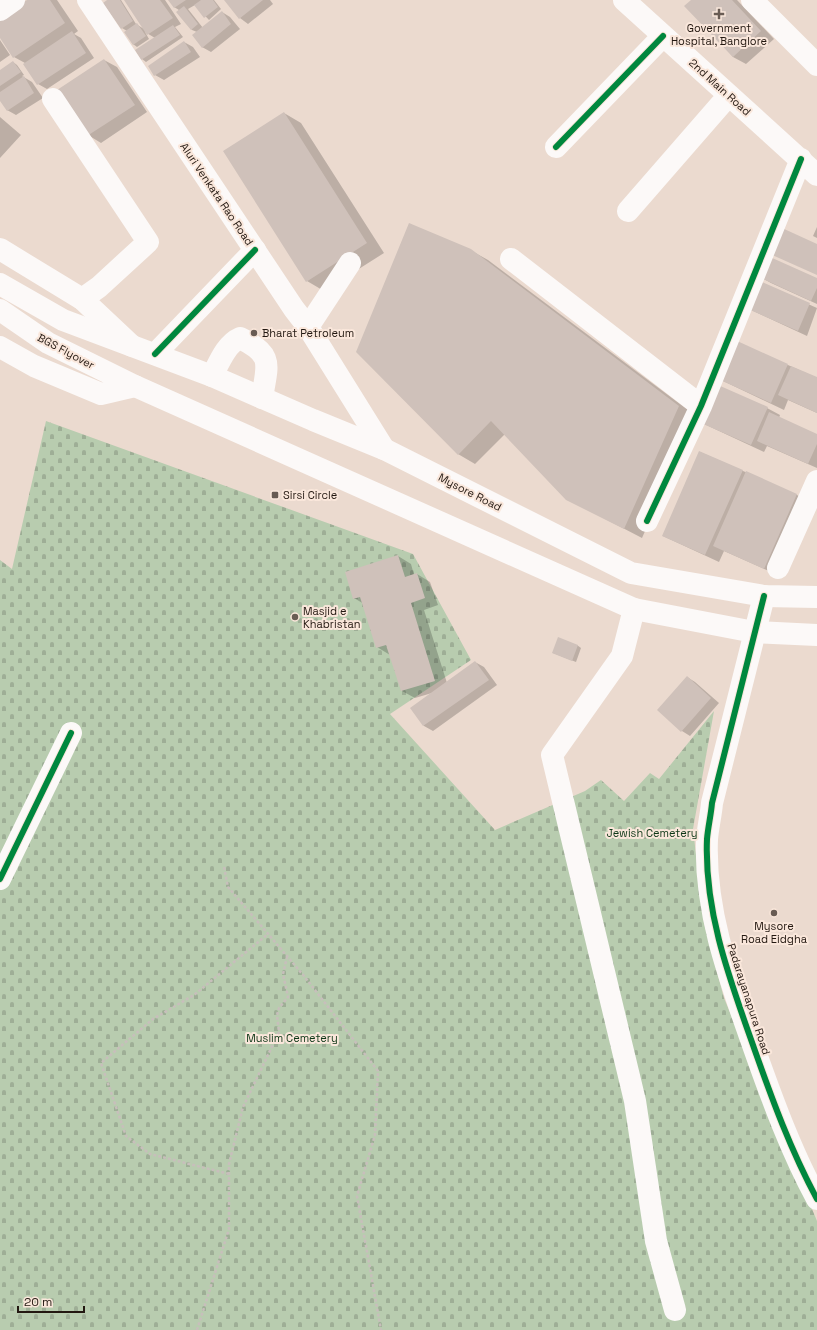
<svg xmlns="http://www.w3.org/2000/svg" width="817" height="1330" font-family="'Space Grotesk',sans-serif">
<style>
.cemetery{fill:url(#cemetery-stones)}
.shadow{fill:#0003}
.building{fill:#cfc1ba}
.lines{fill:none;stroke-linecap:round;stroke-linejoin:round}
.path{stroke:#c7bfbb;stroke-width:2.5;stroke-dasharray:3 2;stroke-linecap:butt}
.minor{stroke:#fcf9f8;stroke-width:22}
.major{stroke:#fcf9f8;stroke-width:22}
.highway{stroke:#fcf9f8;stroke-width:22}
.cycleway-casing{stroke:#fae7db;stroke-width:8}
.cycleway{stroke:#00873e;stroke-width:6}
.poi-dot{fill:#695c54;stroke:#fae7db;stroke-width:1.5}
.labels{text-anchor:middle;stroke-width:4;stroke-linejoin:round;paint-order:stroke}
.poi-label{font-size:11px;fill:#231811;stroke:#fae7db;text-anchor:start}
.street-label{font-size:11px;fill:#231811;stroke:#fae7db}
.park-label{font-size:11px;fill:#0d3716;stroke:#fae7db}
</style>
<defs>
<pattern id="cemetery-stones" width="16" height="16" patternUnits="userSpaceOnUse"><rect width="16" height="16" fill="#b8ccaf"/><path d="M2 7V4a2 2 0 0 1 4 0v3zM10 15v-3a2 2 0 0 1 4 0v3z" fill="#9eae96"/></pattern>
</defs>
<rect width="100%" height="100%" fill="#ebdacf"/>
<path class="cemetery" d="M46 421 413 554 471 660 390 714 495 830 585 791 601 780 624 801 650 773 659 779 714 711 693 829 704 923 724 998 817 1221V1330H0V560L12 569Z"/>
<path class="shadow" d="M29 0H57L78 31 74 34 81 38 94 58 47 89 38 84 25 63 14 57 0 36Z
M107 0H121L136 24 144 29 126 0H165L181 24 175 27 183 37 146 62 142 59 136 51 155 38 145 32 149 39 137 47 133 44 127 31 122 28Z
M170 0H214L221 9 209 20 195 5 188 9 203 28 222 12 230 17 240 29 211 52 202 47 197 32 192 30 177 12 179 10 174 7Z
M225 0H270L273 4 248 24 240 18Z
M692 0H737L774 39 746 64 733 57 686 6Z
M0 40 10 55 0 62Z
M184 42 193 47 200 57 164 80 155 75Z
M104 60 117 67 147 112 101 143 88 135Z
M13 62 17 65 24 75 22 76 32 82 43 98 16 115 7 110 0 99V71Z
M284 113 301 123 384 253 324 291 307 281Z
M0 117 21 135 0 158Z
M817 227V238L813 236Z
M470 250 488 260 696 416 642 538 567 499 505 434 475 464 458 454Z
M762 278 817 279V304L771 283Z
M761 283 817 308 807 336 749 309Z
M788 365 817 378V413L788 400 784 410 719 379Z
M767 408 780 415 779 418 817 435V468L767 446 764 452 702 423Z
M700 452 797 495 810 503 778 575 724 551 719 562 663 536Z
M398 556 411 564 414 575 417 574 430 582 438 605 424 610 447 683 475 662 484 667 497 685 433 731 424 726 412 708 432 693 415 698 402 691 390 655 377 647 364 604 354 598Z
M577 645 581 648 576 662 553 653Z
M687 677 695 682 719 703 690 736 682 731Z"/>
<path class="building" d="M27 0H50L65 23 13 58 0 38V18Z
M107 0H120L133 21 121 29 103 3Z
M124 0H160L173 18 147 35Z
M168 0H186L174 8Z
M201 0H213L218 7 204 18 194 5Z
M224 0H263L239 19Z
M691 0H732L761 31 733 57 684 6Z
M184 6 198 24 191 30 176 12Z
M222 11 231 24 202 48 192 35Z
M137 23 146 36 133 45 124 32Z
M173 25 180 35 141 60 135 50Z
M72 31 86 53 37 85 23 64Z
M184 41 191 52 154 76 148 66Z
M104 59 135 105 87 136 57 90Z
M13 61 21 72 0 86V70Z
M24 76 34 93 7 111 0 101V92Z
M284 112 367 243 306 282 223 151Z
M409 223 471 249 679 406 624 529 566 500 491 421 458 455 356 352Z
M782 228 817 244V275L770 254Z
M770 257 817 278V288L811 301 761 278Z
M760 281 810 303 798 331 748 309Z
M735 340 788 364 771 403 718 379Z
M791 366 817 377V413L778 395Z
M718 385 768 407 751 445 701 423Z
M769 412 817 434V444L808 464 757 441Z
M699 451 743 470 705 555 662 536Z
M746 471 797 494 764 569 713 546Z
M398 555 405 577 417 573 425 598 411 603 435 681 401 691 386 645 376 648 360 597 353 599 345 572Z
M558 637 578 645 572 661 552 653Z
M475 661 489 680 423 726 410 708Z
M687 676 711 698 681 732 657 710Z"/>
<g class="lines">
<path class="path" d="M224 867 228 887 304 976 378 1071 375 1135 357 1196 381 1330
M229 1174 150 1154 126 1136 101 1063 153 1019 194 995 268 934
M197 1330 229 1229V1164L243 1107 279 1032 277 1015 279 1008 288 997 283 974 287 957"/>
<path class="minor" d="M624 0 817 175
M752 0 817 65
M0 10 14 0
M53 99 148 242 99 287 82 299
M556 147 663 36
M628 211 729 95
M511 259 701 406
M308 327 350 263
M155 354 255 250
M212 376C219 363 226 344 240 338 275 355 267 365 262 398
M647 521 701 406 801 159
M778 568 817 481
M764 596 712 803C711 815 708 827 707 839 704 912 730 980 754 1048 772 1099 791 1151 817 1199
M634 609 622 656 552 755 635 1101 656 1241 675 1310
M0 879 71 733"/>
<path class="major" d="M88 0 294 309 308 327 384 449
M0 249 82 299 132 346
M0 347 34 366 101 394 135 386"/>
<path class="highway" d="M0 284 63 320 212 376 313 420 384 449 631 573 764 596 817 597
M0 310 48 343 135 386 634 609 754 632 817 635"/>
<defs>
<path id="cycleway" d="M556 147 663 36
M155 354 255 250
M647 521 701 406 801 159
M764 596 712 803C711 815 708 827 707 839 704 912 730 980 754 1048 772 1099 791 1151 817 1199
M0 879 71 733"/>
</defs>
<use href="#cycleway" class="cycleway-casing"/>
<use href="#cycleway" class="cycleway"/>
</g>
<g class="poi-dot">
<path d="M717 8h4v4h4v4h-4v4h-4v-4h-4v-4h4z"/>
<circle cx="254" cy="333" r="4"/>
<rect x="271" y="491" width="8" height="8" rx="2"/>
<circle cx="295" cy="617" r="4"/>
<circle cx="774" cy="913" r="4"/>
</g>
<g class="labels">
<g class="poi-label">
<text x="719" y="32" text-anchor="middle">Government<tspan x="719" dy="13">Hospital, Banglore</tspan></text>
<text x="262" y="337">Bharat Petroleum</text>
<text x="283" y="499">Sirsi Circle</text>
<text x="303" y="615">Masjid e<tspan x="303" dy="13">Khabristan</tspan></text>
<text x="774" y="930" text-anchor="middle">Mysore<tspan x="774" dy="13">Road Eidgha</tspan></text>
</g>
<g class="street-label">
<text transform="translate(720 87) rotate(42)" y="4">2nd Main Road</text>
<text transform="translate(217 194) rotate(56)" y="4">Aluri Venkata Rao Road</text>
<text transform="translate(66 351) rotate(28)" y="4">BGS Flyover</text>
<text transform="translate(470 492) rotate(27)" y="4">Mysore Road</text>
<text transform="translate(749 999) rotate(72)" y="4">Padarayanapura Road</text>
</g>
<g class="park-label">
<text x="652" y="837">Jewish Cemetery</text>
<text x="292" y="1042">Muslim Cemetery</text>
</g>
</g>
<path d="M18 1306v6h66v-6" fill="none" stroke="#231811" stroke-width="2"/>
<text x="24" y="1306" font-size="12" fill="#231811" stroke="#fae7db" stroke-width="3" paint-order="stroke">20 m</text>
</svg>
